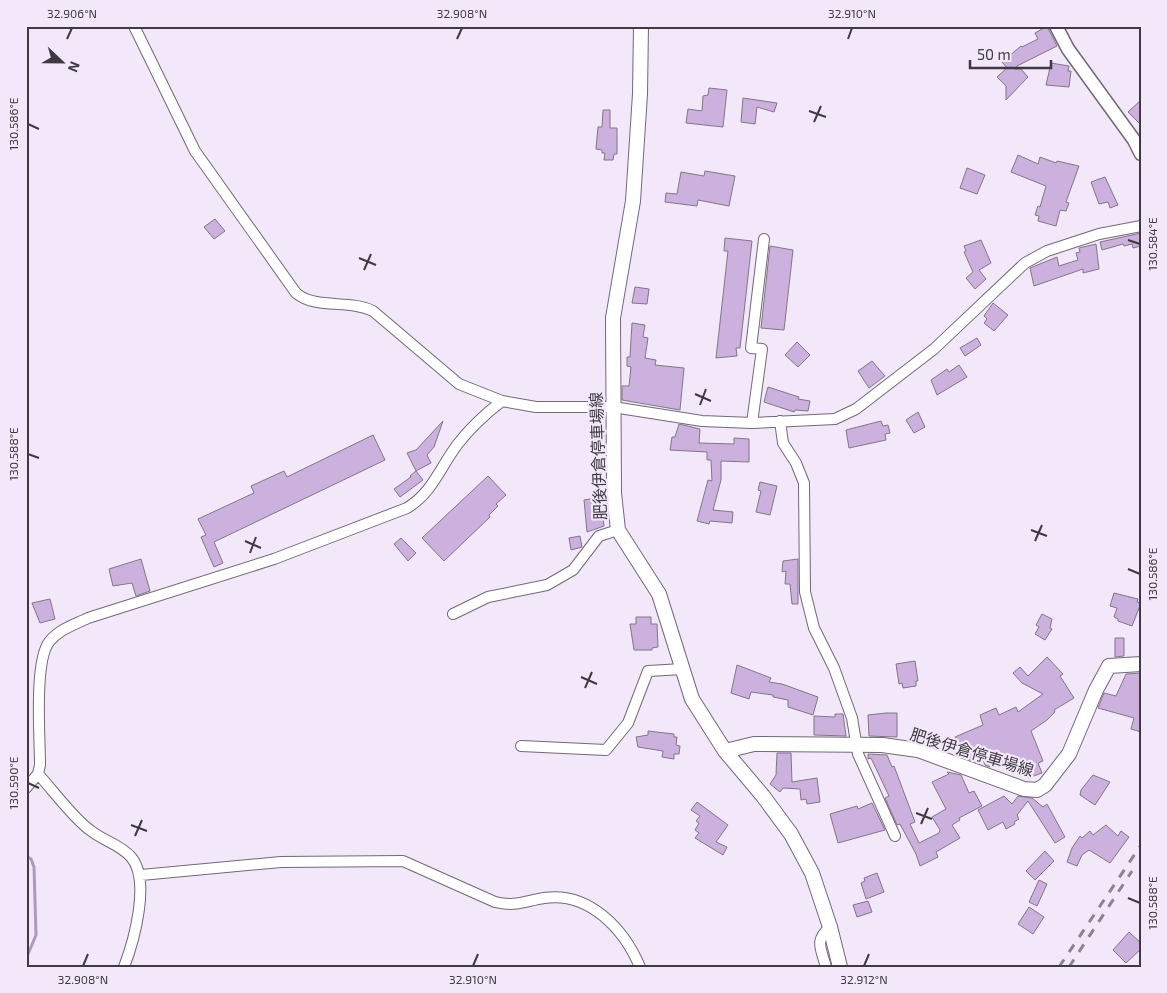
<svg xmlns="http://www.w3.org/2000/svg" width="1167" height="993" font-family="'Exo 2','Noto Sans JP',sans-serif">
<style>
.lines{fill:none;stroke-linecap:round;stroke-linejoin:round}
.stream{stroke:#b297c2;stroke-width:3}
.building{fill:#ccb0dd;stroke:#807786}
.minor-casing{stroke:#726877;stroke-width:12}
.tertiary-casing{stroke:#726877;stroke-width:15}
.secondary-casing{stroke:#726877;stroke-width:16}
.minor{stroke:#fff;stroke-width:10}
.tertiary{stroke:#fff;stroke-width:12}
.secondary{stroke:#fff;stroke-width:14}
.rail{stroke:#8b848f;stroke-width:3;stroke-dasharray:9 9;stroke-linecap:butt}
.ticks{fill:none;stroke:#3f3a41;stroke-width:2}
.labels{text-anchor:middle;stroke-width:4.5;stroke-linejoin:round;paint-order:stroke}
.street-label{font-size:16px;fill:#3f3a41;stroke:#f2e8f9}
.neatline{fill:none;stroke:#3f3a41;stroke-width:2}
.ticks-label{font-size:12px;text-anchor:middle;fill:#3f3a41}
</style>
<rect width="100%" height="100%" fill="#f2e8f9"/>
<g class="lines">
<path class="stream" d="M26 856 31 859 34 867 36 935 26 959"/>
</g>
<path class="building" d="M1044 28H1048L1057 46 1017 66 1015 69H1021L1028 77 1006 100V86L997 77 1007 68 1002 62 1021 46 1022 47 1038 39 1035 33Z
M1051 63 1069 66 1068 71H1071L1069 87 1046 85Z
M709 88 727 90 723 127 686 123 688 109 702 111 703 96 708 95Z
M743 98 777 103 774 112 757 107 755 124 741 122Z
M1141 100V125L1128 112Z
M603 110H610V128H617V154H614L613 160H604L605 153H602V150L596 149 598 127H602Z
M1018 155 1038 164 1040 157 1056 163 1057 161 1079 166 1066 202 1069 203 1066 211 1060 210 1056 226 1038 221 1039 216 1035 215 1038 206 1040 207 1046 186 1011 172Z
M967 168 985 175 977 194 960 188Z
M705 171 735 176 729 206 698 200 697 206 665 202 666 193 677 194 681 172 704 176Z
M1105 177 1118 205 1110 208 1108 202 1099 204 1091 182Z
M215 219 225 231 214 239 204 227Z
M1141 233V246L1133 248 1132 244 1124 246 1123 244 1102 250 1100 242Z
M725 238 752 241 740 348H736L737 356 716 358 728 251H724Z
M981 240 991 263 979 270 986 279 975 289 966 278 973 272 964 252 966 251 964 246Z
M1096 244 1099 269 1083 273V269L1034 286 1030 268 1057 257 1059 266 1078 260 1076 253 1080 252 1079 248Z
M770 246 793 250 784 330 761 328Z
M635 287 649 289 647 304 632 303Z
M993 303 1008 315 994 331 984 323 987 319 984 316Z
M632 323 645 325 643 337 648 338 645 358 656 360 655 365 684 368 680 410 622 400V386H629L631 367 627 366V357H630Z
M977 338 981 345 965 356 960 348Z
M797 342 810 355 798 367 785 355Z
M872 361 885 376 869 388 858 371Z
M959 365 967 377 937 395 931 380 947 369 949 372Z
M768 387 799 397 798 399 810 401 808 411 795 410 794 412 764 402Z
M918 412 925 427 914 433 906 420Z
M443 421 434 447 427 455 431 463 416 471 407 453 416 450Z
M881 421 883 426 888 425 890 433 885 434 886 440 849 448 846 430Z
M679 424 700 429 699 443 734 444V438L749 439V462L721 461V480L713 510 733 512 732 523 710 521 709 524 697 521 708 480 712 481 711 460H707V452L670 450 672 437H675Z
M373 435 385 460 214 542 223 563 214 567 201 537 206 535 198 519 254 493 251 486 284 471 287 477Z
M416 471 423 480 400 497 394 489 411 477 410 476Z
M488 476 506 495 496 504 498 506 489 515 490 517 444 561 422 538Z
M760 482 777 486 770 515 756 512 761 491 758 490Z
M595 498 601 499 604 526 587 532 584 500Z
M580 536 582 547 571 550 569 538Z
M401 538 416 553 408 561 394 544Z
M141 559 150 591 136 596 132 583 113 586 109 569Z
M798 559V604H792L790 584H785L786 571 782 572 783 561Z
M1114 593 1138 599 1137 602 1141 603 1132 626 1118 621V619L1114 617 1117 608 1110 606Z
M50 599 55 619 40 623 32 603Z
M1042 614 1052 619 1050 628 1052 629 1045 640 1035 634 1039 627 1036 625Z
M636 617H651V624H657L658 647 652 648V650H634L630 624H636Z
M1115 638H1124V656L1115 657Z
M1047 657 1063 674 1060 676 1074 698 1054 710 1055 712 1047 720 1031 731 1043 761 1038 763 1042 773 1028 778 1020 762 1005 768 1002 762 990 767 985 765 983 760 978 763 964 758 955 737 983 725 980 715 996 708 999 715 1016 707 1018 712 1043 694 1022 683 1013 673 1020 667 1028 676Z
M915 661 918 681H916V686L903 688 902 683 899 684 896 664Z
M737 665 771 678 769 682 782 684 818 697 813 715 788 707V700L773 697V695L751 692 749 699 731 693Z
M1141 673V732L1131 729 1134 718 1098 708 1104 693 1116 696 1126 674Z
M886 713H897V737L869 736 868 715Z
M835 714H843L846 736 814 735V716L835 717Z
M648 731 674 734V737H677L676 745 680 746 679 754H674V759L662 757 663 751 638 747 636 737 648 735Z
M777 753H791L792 782 817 778 820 802 807 804 806 799 801 800 800 789 783 788 780 792 770 784 776 775Z
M868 754 887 755 892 767 894 766 915 822 910 824 919 843 939 833 940 830 932 817 946 809 932 782 949 774 947 772 961 775 969 793 974 791 982 806 959 818 960 820 952 825 960 838 936 852 938 857 920 866 916 854 900 824 897 825 885 798 889 796 871 758 868 759Z
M1093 775 1110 782 1095 805 1080 795 1081 790Z
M1004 796 1012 804 1018 796 1032 798 1043 807 1047 804 1065 837 1055 843 1028 801 1017 815 1019 819 1014 822 1015 824 1006 829 1003 822 988 830 978 810Z
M697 802 728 825 716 842 727 847 723 855 695 838 699 833 695 830 699 823 696 821 700 816 691 810Z
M872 803 885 830 838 843 830 814 857 806 858 809Z
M1106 825 1118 836 1121 831 1129 837 1110 863 1089 850 1082 855 1077 866 1067 862 1072 848 1080 836 1082 838 1090 831 1093 835Z
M1045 851 1054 861 1035 880 1026 871Z
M877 873 884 892 866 899 861 883 865 881 864 878Z
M1039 880 1047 884 1037 906 1029 902Z
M868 901 872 912 857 917 853 905Z
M1029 907 1044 917 1033 934 1018 924Z
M1129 932 1141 943V949L1126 963 1113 950Z"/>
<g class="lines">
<defs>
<path id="minor" d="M134 26 195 151 296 293C316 310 349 299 373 311L459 384 502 401 536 407H613L702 421 752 423 835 419 856 409 934 349 1025 263 1047 251 1099 234 1141 226
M780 421 783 443 796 463 804 483 805 592 814 628 834 668 852 718 858 754 895 836
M752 423 762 349 751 348 764 239
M453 614 488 597 547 585 573 570 599 536 618 530
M521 746 606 750 628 723 648 671 683 669
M38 774C52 789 74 819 90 830 103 841 120 844 131 857 151 880 134 941 124 967
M26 788 38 774 40 765C40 738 34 662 49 642 59 629 74 625 88 618L274 559 407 508C432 493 440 468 457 445 470 428 485 414 502 401
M141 875 281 862 403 861 495 902C515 907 525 901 544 898 589 891 624 929 640 967
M826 967C821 948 814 941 830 927"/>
<path id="tertiary" d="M1056 26 1068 49 1134 140 1141 154"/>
<path id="secondary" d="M641 26 640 94 633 201 613 318 614 493 618 530 659 594 692 699 725 751 763 796 791 834 812 873 830 927 840 967
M725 751 754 744 882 745 918 750 1024 789 1037 790 1045 785 1069 754 1096 690 1109 666 1141 664"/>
</defs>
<use href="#minor" class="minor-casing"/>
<use href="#tertiary" class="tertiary-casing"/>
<use href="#secondary" class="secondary-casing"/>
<use href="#minor" class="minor"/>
<use href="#tertiary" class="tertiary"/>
<use href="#secondary" class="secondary"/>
<path class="rail" d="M1059 967 1141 845
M1069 967 1132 871"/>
</g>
<path class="ticks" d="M67 39 72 28M457 39 462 28M848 39 852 28M809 111 826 117M814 122 821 106M28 124 39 129M1128 240 1140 244M359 258 376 265M364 270 371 254M695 394 711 401M700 405 706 389M28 454 39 458M1031 530 1047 536M245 541 261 548M1035 541 1042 525M250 553 256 537M1128 569 1140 574M581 677 597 684M585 688 592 672M28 783 39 788M916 813 932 819M921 824 928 808M131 825 147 831M135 836 142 820M1128 898 1140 903M83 966 88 954M473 966 478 954M864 966 869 954"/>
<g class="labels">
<g class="street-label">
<text transform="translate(598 456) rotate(-92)" y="6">肥後伊倉停車場線</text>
<text transform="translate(972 752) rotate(17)" y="6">肥後伊倉停車場線</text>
</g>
</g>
<rect width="1167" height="993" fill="none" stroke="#f2e8f9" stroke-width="55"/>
<g transform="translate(62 62) rotate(112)" stroke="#f2e8f9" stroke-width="4" paint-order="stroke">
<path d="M0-4L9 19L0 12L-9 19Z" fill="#3f3a41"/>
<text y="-8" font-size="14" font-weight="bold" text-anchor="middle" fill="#3f3a41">N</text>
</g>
<path d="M970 60v8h81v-8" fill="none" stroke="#3f3a41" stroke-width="2.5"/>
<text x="977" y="60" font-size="15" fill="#3f3a41" stroke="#f2e8f9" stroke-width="4" paint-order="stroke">50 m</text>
<rect x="28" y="28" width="1112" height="938" class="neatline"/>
<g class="ticks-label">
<text x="72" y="18">32.906°N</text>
<text x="462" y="18">32.908°N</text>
<text x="852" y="18">32.910°N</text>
<text transform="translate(14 124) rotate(-90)" y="4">130.586°E</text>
<text transform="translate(1153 244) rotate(-90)" y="4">130.584°E</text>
<text transform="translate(14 454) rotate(-90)" y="4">130.588°E</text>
<text transform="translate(1153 574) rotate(-90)" y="4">130.586°E</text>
<text transform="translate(14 783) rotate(-90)" y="4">130.590°E</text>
<text transform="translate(1153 903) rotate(-90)" y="4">130.588°E</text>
<text x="83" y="984">32.908°N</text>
<text x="473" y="984">32.910°N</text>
<text x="864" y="984">32.912°N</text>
</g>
</svg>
